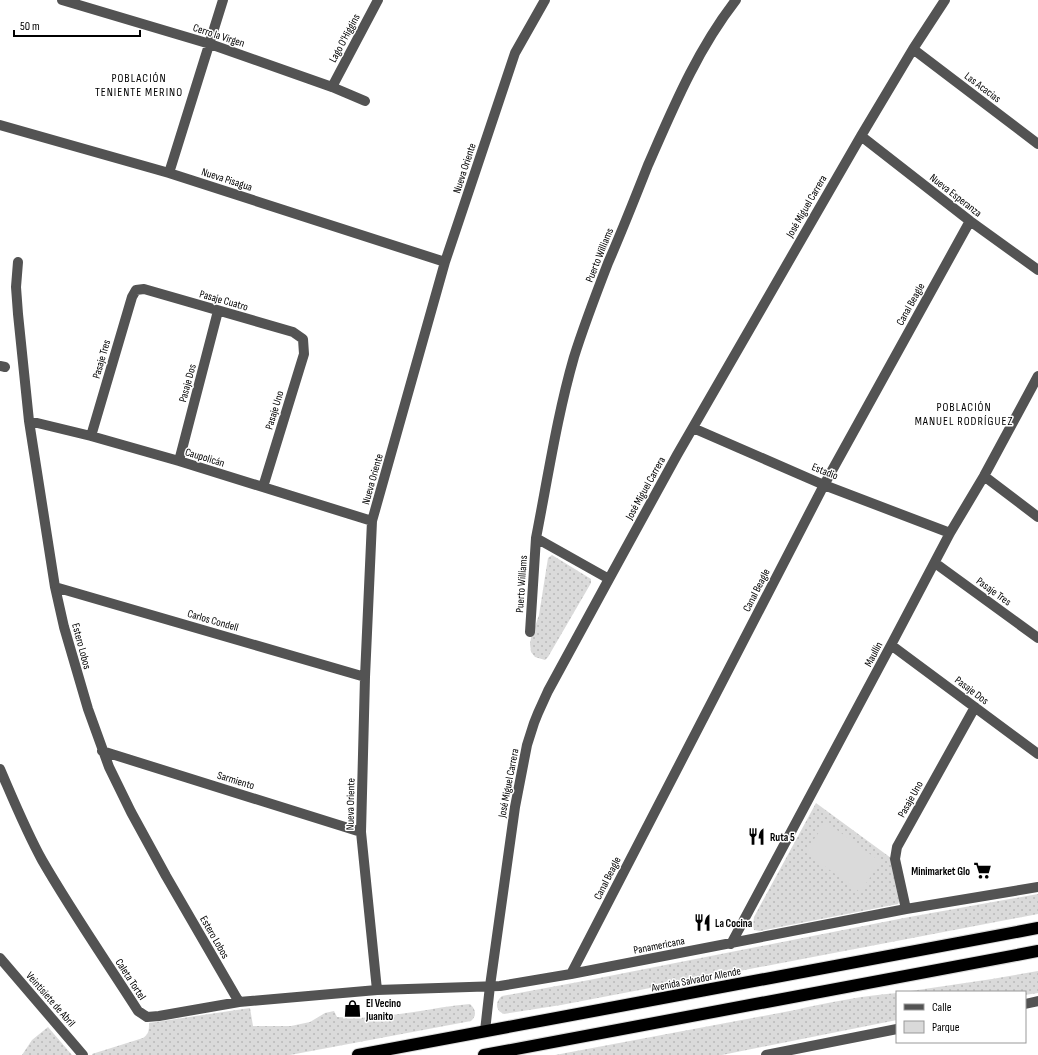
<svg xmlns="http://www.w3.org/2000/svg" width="1038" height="1055" font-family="'Sofia Sans Condensed',sans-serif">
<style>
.green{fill:url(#green-dots)}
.pitch{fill:#dadada}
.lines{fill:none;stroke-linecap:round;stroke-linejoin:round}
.highway-casing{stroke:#dbdbdb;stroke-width:14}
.minor{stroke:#535353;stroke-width:10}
.highway{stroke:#000;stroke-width:12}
.labels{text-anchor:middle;stroke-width:3;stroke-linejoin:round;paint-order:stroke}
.street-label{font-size:11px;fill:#000;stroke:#fff}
.poi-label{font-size:11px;font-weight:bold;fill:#000;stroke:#fff;text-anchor:start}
.neighbourhood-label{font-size:12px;letter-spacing:1px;fill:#000;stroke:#fff}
</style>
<defs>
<pattern id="green-dots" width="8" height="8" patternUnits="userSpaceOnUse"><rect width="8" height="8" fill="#dadada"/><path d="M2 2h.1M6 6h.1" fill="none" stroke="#b9b9b9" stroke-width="1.8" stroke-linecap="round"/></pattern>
</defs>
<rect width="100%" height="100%" fill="#fff"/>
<path class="green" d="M552 555 591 579V583L548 657 545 660 535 657 531 652 530 644 531 638 539 615 548 558Z
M816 803 891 858 901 898 898 904 760 931 754 930 753 925 754 917Z
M1038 894V914L561 1005 504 1014C495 1011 495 1001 502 996L589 980 904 918Z
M1038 971V993L1025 995V992H904L992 979Z
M897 993V1020L722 1055H555L795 1010C829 1002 862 996 897 993Z
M470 1004C476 1009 477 1016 471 1021L290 1055H92V1054L143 1038C149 1034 149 1030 149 1023L250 1008 253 1026H291L310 1022 325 1013 334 1011 337 1017C381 1021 426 1008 470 1004Z
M48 1027 72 1055H22L32 1040Z"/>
<path class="pitch" d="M826 822 881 862 860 892 805 852Z"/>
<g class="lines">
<defs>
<path id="highway" d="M358 1055 1038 928
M484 1055 1038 951"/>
</defs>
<use href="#highway" class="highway-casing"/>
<path class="minor" d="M62 0 210 44 332 87 365 101
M913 49 1038 144
M332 87 378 0
M0 125 169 173 445 262
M861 136 970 221 1038 270
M169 173 223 0
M18 262 16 287 18 314 29 421 55 587 64 627 88 709 109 767 131 812 166 876 239 1002
M0 366 5 367
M29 421 91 436 179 461 372 521
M693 428 824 485 950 533
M91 436 132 297 136 290 144 289 293 332 303 339 304 354 263 487
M179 461 218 311
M984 476 1038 517
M935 563 1038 638
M609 579 536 538C548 477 557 416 574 357 584 325 596 294 608 263 622 231 635 198 648 165 673 108 697 50 736 0
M55 587 365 677
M530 632 536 538
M891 645 1038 754
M102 751 361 832
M0 769C13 799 26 831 42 860 72 912 106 961 138 1011L147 1017 159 1016 239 1002 377 990 500 986 571 974 906 909 1038 887
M906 909 895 859 897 847 975 707
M731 944 891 645 950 533 984 476 1038 376
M0 958 83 1055
M571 974 824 485 970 221
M377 990 361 832 365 677 372 521 445 262 515 53 545 0
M1025 1004 1038 1001
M485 1031 490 986 515 807 527 745 534 723 538 713 548 691 609 579 677 455 861 136 913 49 945 0
M766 1055 897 1029"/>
<use href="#highway" class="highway"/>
</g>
<defs>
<symbol id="restaurant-bare" viewBox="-9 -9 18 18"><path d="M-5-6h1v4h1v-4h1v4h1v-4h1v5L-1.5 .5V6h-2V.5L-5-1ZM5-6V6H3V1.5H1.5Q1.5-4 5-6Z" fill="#000" stroke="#fff" stroke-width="2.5" paint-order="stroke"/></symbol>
<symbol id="supermarket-bare" viewBox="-9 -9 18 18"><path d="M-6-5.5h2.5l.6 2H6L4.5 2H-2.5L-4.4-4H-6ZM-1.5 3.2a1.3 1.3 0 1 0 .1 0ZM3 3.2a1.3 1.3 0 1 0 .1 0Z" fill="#000" stroke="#fff" stroke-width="2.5" paint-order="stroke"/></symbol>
<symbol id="shop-bare" viewBox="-9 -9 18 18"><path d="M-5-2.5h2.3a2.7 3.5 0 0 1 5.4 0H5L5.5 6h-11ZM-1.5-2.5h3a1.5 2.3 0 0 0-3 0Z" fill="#000" stroke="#fff" stroke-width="2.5" paint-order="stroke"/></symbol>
</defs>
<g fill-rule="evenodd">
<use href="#restaurant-bare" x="744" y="824" width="25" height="25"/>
<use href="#supermarket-bare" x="970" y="858" width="25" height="25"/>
<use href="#restaurant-bare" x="690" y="910" width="25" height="25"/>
<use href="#shop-bare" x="340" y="996" width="25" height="25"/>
</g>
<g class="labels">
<g class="street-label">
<text transform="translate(219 35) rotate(18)" y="4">Cerro la Virgen</text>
<text transform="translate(344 38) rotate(-62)" y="4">Lago O'Higgins</text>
<text transform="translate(983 87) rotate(37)" y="4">Las Acacias</text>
<text transform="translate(464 168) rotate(-72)" y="4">Nueva Oriente</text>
<text transform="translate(227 179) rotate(18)" y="4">Nueva Pisagua</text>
<text transform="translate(956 195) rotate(38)" y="4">Nueva Esperanza</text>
<text transform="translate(806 206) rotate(-60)" y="4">José Miguel Carrera</text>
<text transform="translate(599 255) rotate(-68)" y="4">Puerto Williams</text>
<text transform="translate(224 300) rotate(16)" y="4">Pasaje Cuatro</text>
<text transform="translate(910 304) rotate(-61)" y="4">Canal Beagle</text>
<text transform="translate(101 359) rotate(-74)" y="4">Pasaje Tres</text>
<text transform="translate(187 383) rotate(-75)" y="4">Pasaje Dos</text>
<text transform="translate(274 410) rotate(-73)" y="4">Pasaje Uno</text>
<text transform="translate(205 457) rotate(17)" y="4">Caupolicán</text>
<text transform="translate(825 471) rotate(22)" y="4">Estadio</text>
<text transform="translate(372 479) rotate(-74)" y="4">Nueva Oriente</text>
<text transform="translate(645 488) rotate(-61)" y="4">José Miguel Carrera</text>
<text transform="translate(521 584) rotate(-86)" y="4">Puerto Williams</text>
<text transform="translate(756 590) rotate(-63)" y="4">Canal Beagle</text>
<text transform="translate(994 591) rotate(36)" y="4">Pasaje Tres</text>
<text transform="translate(213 620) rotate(16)" y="4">Carlos Condell</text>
<text transform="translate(82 646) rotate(75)" y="4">Estero Lobos</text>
<text transform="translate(873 654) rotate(-62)" y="4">Maullín</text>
<text transform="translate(972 690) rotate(37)" y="4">Pasaje Dos</text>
<text transform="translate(236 780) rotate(17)" y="4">Sarmiento</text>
<text transform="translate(508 783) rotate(-79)" y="4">José Miguel Carrera</text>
<text transform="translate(910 799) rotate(-61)" y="4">Pasaje Uno</text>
<text transform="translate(350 804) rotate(-89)" y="4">Nueva Oriente</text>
<text transform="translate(607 878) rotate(-63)" y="4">Canal Beagle</text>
<text transform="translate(215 937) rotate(60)" y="4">Estero Lobos</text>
<text transform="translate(659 945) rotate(-11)" y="4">Panamericana</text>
<text transform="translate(131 979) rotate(57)" y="4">Caleta Tortel</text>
<text transform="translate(696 979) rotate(-11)" y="4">Avenida Salvador Allende</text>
<text transform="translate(51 999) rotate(49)" y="4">Veintisiete de Abril</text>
</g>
<g class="poi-label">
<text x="770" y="841">Ruta 5</text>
<text x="970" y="875" text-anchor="end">Minimarket Glo</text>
<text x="715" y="927">La Cocina</text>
<text x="366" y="1007">El Vecino<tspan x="366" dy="13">Juanito</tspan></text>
</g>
<g class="neighbourhood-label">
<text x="139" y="82">POBLACIÓN<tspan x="139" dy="14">TENIENTE MERINO</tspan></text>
<text x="964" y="411">POBLACIÓN<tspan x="964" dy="14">MANUEL RODRÍGUEZ</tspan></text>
</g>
</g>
<rect x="896" y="991" width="130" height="52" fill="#ffffff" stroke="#999999"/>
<rect x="904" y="1004" width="20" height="6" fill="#535353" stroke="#999999"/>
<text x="932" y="1011" font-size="12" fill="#000000">Calle</text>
<rect x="904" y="1021" width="20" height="12" fill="#dadada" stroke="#999999"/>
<text x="932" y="1031" font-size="12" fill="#000000">Parque</text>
<path d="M14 30v6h126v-6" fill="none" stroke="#000000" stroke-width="2"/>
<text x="20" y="30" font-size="12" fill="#000000" stroke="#ffffff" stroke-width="3" paint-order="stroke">50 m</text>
</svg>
